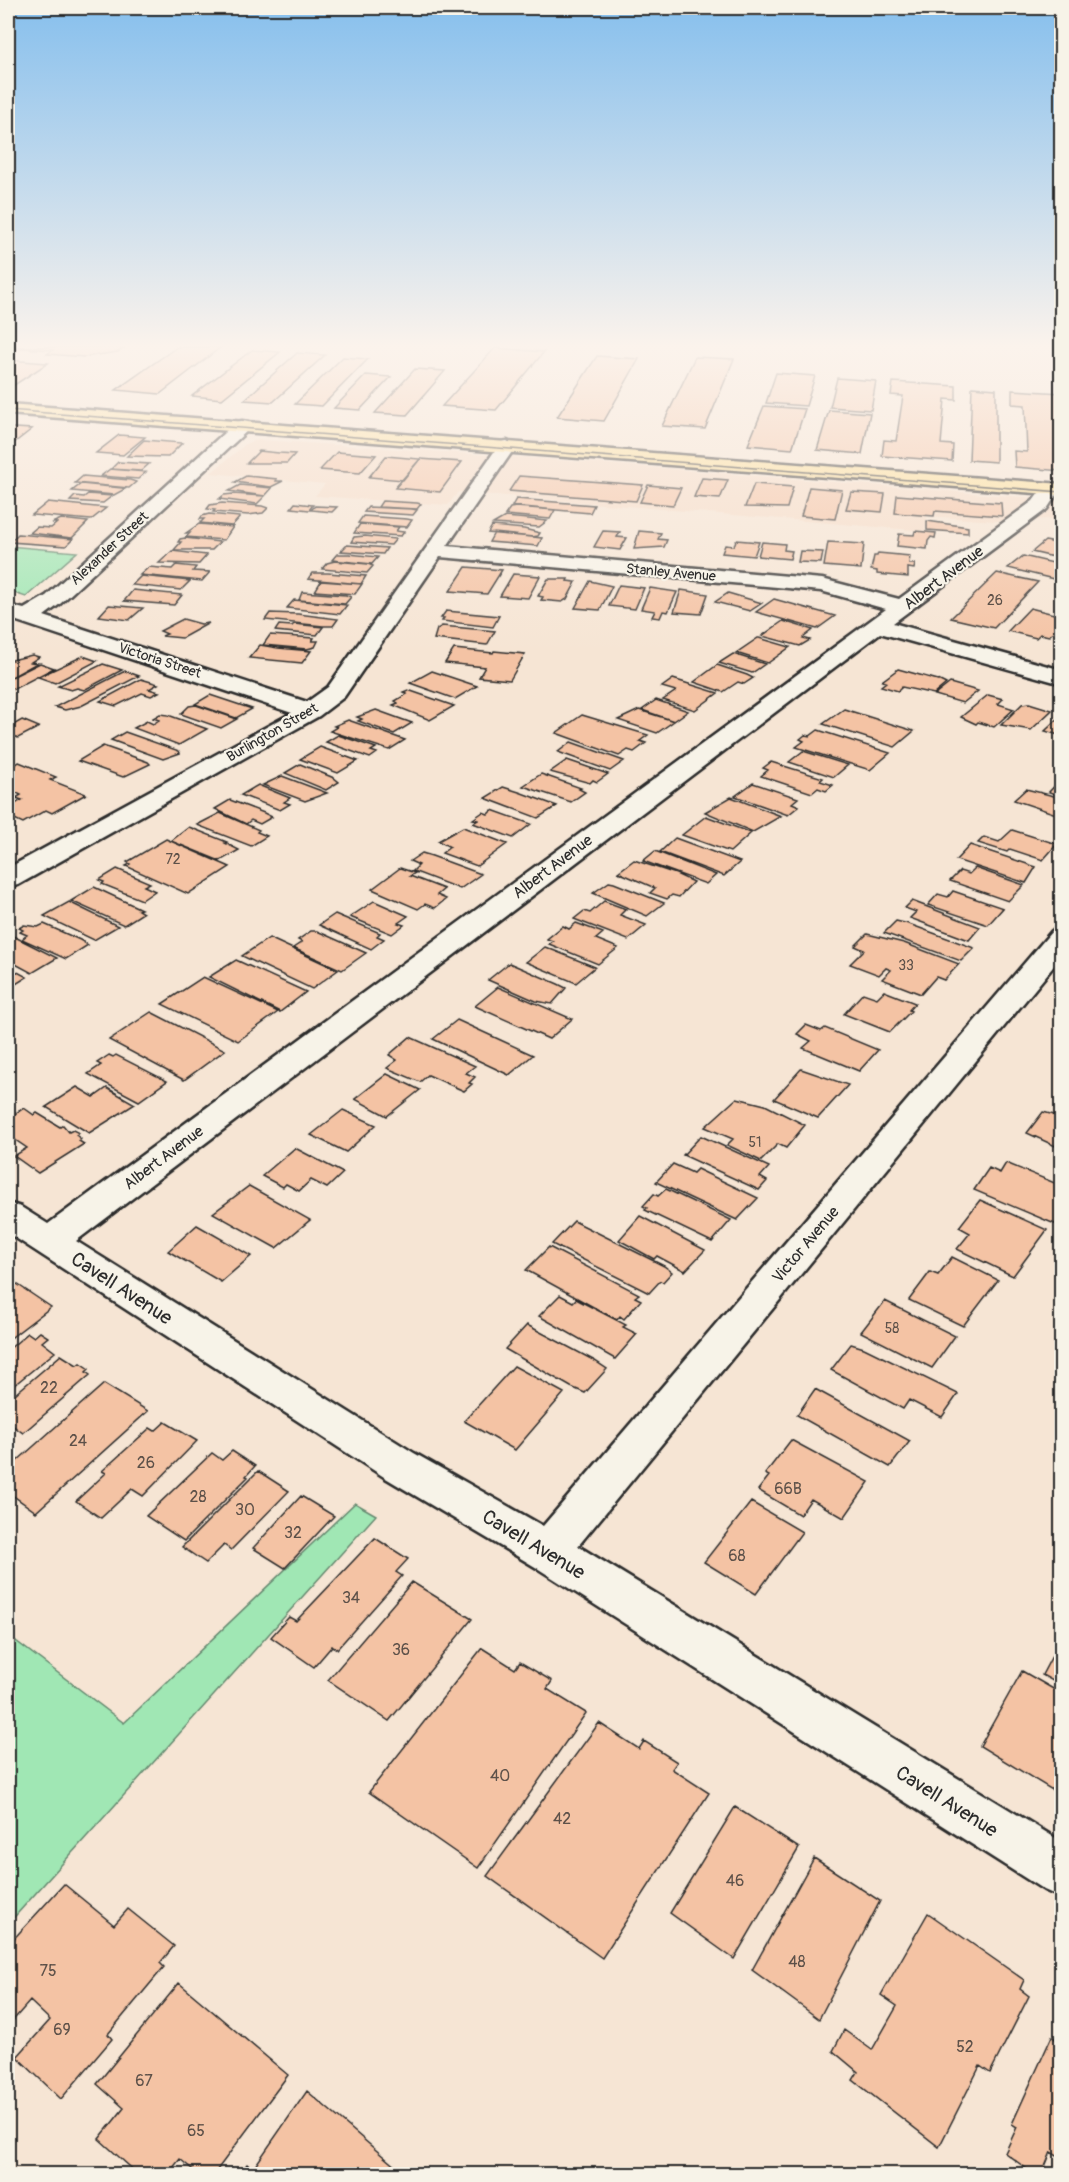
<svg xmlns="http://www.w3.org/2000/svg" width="1069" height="2182" font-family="Pangolin,sans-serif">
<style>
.built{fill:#f5dbc6}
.green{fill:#a0e7b4;stroke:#668970;stroke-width:1.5}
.building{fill:#f4c3a4;stroke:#2b2b2b;stroke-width:1.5}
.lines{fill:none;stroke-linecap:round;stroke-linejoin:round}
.minor-casing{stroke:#2b2b2b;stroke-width:5}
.major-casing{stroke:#2b2b2b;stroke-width:5}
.minor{fill:#f7f3e8;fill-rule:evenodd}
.major{fill:#fcde96;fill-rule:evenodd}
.tram{stroke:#2b2b2b;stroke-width:1.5}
.labels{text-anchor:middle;stroke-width:4.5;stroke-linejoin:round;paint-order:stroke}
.far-street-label{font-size:14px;fill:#2b2b2b;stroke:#f7f3e8}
.number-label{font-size:14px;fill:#5d5149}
.street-label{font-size:16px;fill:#2b2b2b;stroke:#f7f3e8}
.near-number-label{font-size:16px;fill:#5d5149}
.near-street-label{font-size:20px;fill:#2b2b2b;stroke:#f7f3e8}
</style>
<rect width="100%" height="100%" fill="#f6e5d4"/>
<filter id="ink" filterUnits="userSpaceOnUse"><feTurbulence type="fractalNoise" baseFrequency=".0167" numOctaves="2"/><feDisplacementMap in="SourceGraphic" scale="12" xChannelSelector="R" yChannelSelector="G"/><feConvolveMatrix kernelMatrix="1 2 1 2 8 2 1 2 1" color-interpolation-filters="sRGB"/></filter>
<g filter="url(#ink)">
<path class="built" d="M259 440 519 457 1061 500V521L1051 519 995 521 927 516 925 531 458 492 448 505 315 496 325 484 211 473 247 443Z"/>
<path class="green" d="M8 546 77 552 26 597 8 591Z
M355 1503 376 1515 8 1924V1635L124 1723Z"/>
<path class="building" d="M8 347H125L118 352 84 357 47 354 53 350 22 348 8 350Z
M177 347H221L160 394 116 390Z
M495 348 544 352 496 410 442 406Z
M252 350 280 352 222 399 192 396Z
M297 353 325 355 273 402 244 400Z
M597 356 639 359 604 421 557 417Z
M343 357 368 359 322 406 295 404Z
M695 357 734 359 705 429 662 426Z
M8 360 48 363 8 389Z
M415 369 445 371 407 415 375 413Z
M776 373 815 376 806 406 766 403Z
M366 375 391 377 360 410 334 408Z
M837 378 876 381 871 410 830 407Z
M893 382 956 386V400L945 399 941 444 953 445 952 461 882 456 884 440 896 441 903 396 891 395Z
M972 387 996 389V462L969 460Z
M1012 390 1062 393V471L1015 467 1014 451 1027 452 1025 405 1012 404Z
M764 406 805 409 792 449 748 445Z
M829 410 870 413 862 454 817 450Z
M8 428H15L32 429 14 443H8Z
M119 435 145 437 123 455 96 453Z
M144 440 182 443 168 457 127 456Z
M259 451 279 453 295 454 287 463H247Z
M337 452 376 455 360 473 320 470Z
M386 456 420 459 403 480 369 477Z
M420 459 462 462 440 492 395 488Z
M118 462 149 464 141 471 111 469Z
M110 469 146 472 138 479 101 476Z
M83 476 130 480 136 482 129 488 75 483Z
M246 476 277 479 276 481H283L271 487 235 482Z
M519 476 643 485 636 501 509 491Z
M702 478 728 480 720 499 694 497Z
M81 484 122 488 125 489 114 495 72 491Z
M754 484 793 487 787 508 745 507Z
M240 485 272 488 265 496 229 491Z
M648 485 681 488 673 505 640 502Z
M809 487 842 490 835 519 801 516Z
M851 492 885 494 882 512 846 509Z
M88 494 112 496 103 503 70 501 75 496 84 497Z
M233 494 265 496 257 504 219 499 224 495Z
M897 495 1001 503 1002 516 935 511 934 516 895 513Z
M516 499 594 505 590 513 512 506Z
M382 501 417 503 421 504 417 509 378 507Z
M48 502 106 508 91 520 32 515Z
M222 503 262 506 268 508 263 513 248 515 213 512 215 510 207 509 210 505Z
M295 503 313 505 309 510 291 508Z
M315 506 337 507 332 512 311 510Z
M368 507 412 509 417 510 413 515 364 512Z
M516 507 555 510 550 519 505 515 510 508Z
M209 514 240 517 232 526 200 523 204 519H200L202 516Z
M363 516 407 519 412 520 407 527 358 523Z
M505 517 528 519 547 521 539 527 493 524Z
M61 519 88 522 72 538 30 533 37 527 51 528 57 523H52Z
M927 521 968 527V533L927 530Z
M199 524 233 527 224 540 186 537 190 533H186Z
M360 524 399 527 396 531 404 532 401 536 354 533Z
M492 526 524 529 540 533 538 536 532 537 488 533Z
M603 531 620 532 617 537 627 538 620 550 594 547Z
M639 531 661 533 658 539 667 540 664 547 634 549Z
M915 531 936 533 935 538 931 537 928 541 927 549 897 546 899 534 914 535Z
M494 533 533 537 542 538 538 546 489 542Z
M18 534 73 539 66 546 10 542Z
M365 536 396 539 391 545 351 542 354 537Z
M185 538 220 542 212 550H174L181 542H178L180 539Z
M736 540 759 542 754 556 722 553 725 545 734 546Z
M1045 541 1062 544V559L1032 552Z
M762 542 785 544 784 550 792 551 790 559 758 556Z
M828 542 864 544 861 569 824 566Z
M347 545 387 548 383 554 341 551Z
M172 551 207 555 199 564 159 563Z
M800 551 823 552 821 563 798 562Z
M878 553 910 556 909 564H915L914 569 908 568V577L877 574V571L871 570 874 556H877Z
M337 554H349L378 557 372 564 332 560Z
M1023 556 1062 565V581L1008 568Z
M335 561 368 564 373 566 367 573 322 569 327 563Z
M176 565 196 567 193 571 210 572 202 581 140 575 149 567 172 569Z
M466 567 502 570 487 594 450 591Z
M312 573H328L366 576 361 584 308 579Z
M997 573 1038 582 994 628 951 618Z
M513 574 540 576 528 598 500 596Z
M141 576 190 581 181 590 132 585Z
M548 579H568L567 581 576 582 567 599 562 602 541 600 543 597 538 596Z
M321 581 362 584 355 594 315 591Z
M590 581 612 586 600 610 575 608Z
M619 585 644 588 635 609 609 606Z
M650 588 677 592 668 612 663 611 660 618 652 617 655 611 641 609Z
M133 590 182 595 174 605 124 601Z
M681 590 708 594 701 614 674 612Z
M302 592 346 595 351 597 345 604 299 600Z
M728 593 762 603 750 611 715 602Z
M774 599 835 616 817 629 756 612Z
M294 600 347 605 340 614 287 608Z
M109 605 143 608 129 620 99 616Z
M1030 608 1062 616V630L1057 629 1049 636 1040 634 1036 638 1008 631Z
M446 611 499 616 493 627 442 621 444 618H441Z
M270 613 298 614 338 619 333 626H323L265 620Z
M183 619 201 624 209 623 182 638 162 636 167 634 160 631Z
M783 621 813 630 803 638 810 640 800 646 762 636Z
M294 624 323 627 317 635 275 631 279 625 292 626Z
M442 626 495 631 487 645 434 639 437 629Z
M270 635 314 638 312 641H318L315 647 307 649 263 645Z
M758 638H759L790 647 768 663 736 653Z
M260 645 278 648 311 651 302 663 249 658Z
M454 649 493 653 494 651 525 654 510 680 479 677 485 667 445 663Z
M733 654 765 664 752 673 719 663Z
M32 655 39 657 31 662 37 663 8 679V661Z
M83 656 97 661 55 683 38 677Z
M40 663 54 668 8 692V679Z
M103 664 122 670 84 690 77 688 71 690 58 686Z
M717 665 747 675 753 678 744 684 738 682 723 692 694 682Z
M898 669 938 680 946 684 934 694 902 687 898 691 881 686 886 682 882 681Z
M125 671 139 676 81 706 65 710 55 707Z
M432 671 477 686 455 699 410 683Z
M141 679 158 684 149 689 159 692 151 696 142 693 116 706 100 701Z
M673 679 718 693 695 710 663 700 676 691 662 687Z
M950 683 978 691 963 703 935 695Z
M408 690 454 706 430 720 393 705 398 703 395 701 407 694 403 692Z
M210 695 252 709 236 718 195 704Z
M988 695 1003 699 998 704 1014 709 994 727 978 722 976 724 961 717Z
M656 700 688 711 674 721 642 710Z
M1029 703 1052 710 1031 730 1001 725 1022 704Z
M196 705 237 719 221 728 181 714 189 706Z
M844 709 914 731 895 747 823 724Z
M376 710 412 723 394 734 358 721 362 719 357 717Z
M639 710 674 721 657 733 618 720Z
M160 714 168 715 207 729 179 745 134 728 147 721 153 724 159 720 153 718Z
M582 715 648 735 640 741 646 743 634 752 628 750 619 756 556 733Z
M1062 715V736L1045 731Z
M22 720 39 727 18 738 8 733V728Z
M348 720 405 740 389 750 330 731 337 727 334 726Z
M818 730 890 753 870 770 796 747 804 741 800 739 805 735 810 736Z
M125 732 179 751 180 753 163 759 111 740Z
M338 735 376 748 371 751 377 753 370 758 326 742Z
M571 742 624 761 610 771 558 752Z
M103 746 148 762 150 764 123 777 78 761Z
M320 747 358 761 338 773 300 759Z
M803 751 848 765 834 777 789 762Z
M567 760 608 774 597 782 593 780 590 783 550 772Z
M19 762 56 777 50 780 86 794 52 813 46 810 23 823 8 816V808L22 800 16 798 21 795 15 792 8 796V769Z
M771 762 823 778 820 781 833 785 826 791 818 788 812 793 761 776 768 770 763 768Z
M300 764 334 778 339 782 326 790 285 773Z
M541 774 581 788 579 789 585 792 571 802 523 786Z
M282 776 327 793 305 801 263 785Z
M1061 779 1062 796 1049 792Z
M753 783 798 798 792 803 799 806 788 815 735 796Z
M258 785 290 798 284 802 290 804 280 810 241 795Z
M503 787 519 792 557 806 538 818 485 798Z
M1026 789 1062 798V816L1014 800Z
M731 797 781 816 753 832 705 812Z
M230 800 264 813 272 817 260 824 251 820 246 824 215 809Z
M492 810 531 824 513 838 473 823 478 820 473 819 483 812 488 814Z
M220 813 259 830 257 832 267 836 251 846 197 825Z
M706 816 751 833 730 852 682 835Z
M189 827 227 842 225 843 239 850 220 861 171 841Z
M463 827 507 844 477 866 442 853 450 847 438 841Z
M1012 830 1057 844 1043 860 1010 849 1007 852 978 843 984 837 999 842Z
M675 838 740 862 724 876 660 852Z
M166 839 230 867 188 894 126 866 130 864 127 862Z
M970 845 1036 867 1026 883 956 860Z
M655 851 716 875 706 884 643 861Z
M422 853 432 856 481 874 460 889 413 871 419 865 410 861Z
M634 860 676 874 693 882 679 897 672 895 667 899 650 893 655 888 618 872Z
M400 868 415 873 410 876 444 889 437 895 446 899 435 908 425 904 418 909 372 889Z
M975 868 1024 885 1008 901 950 881 960 871 969 874Z
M117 869 150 883 144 886 155 891 142 900 102 884 104 882 99 880Z
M609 882 614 883 664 903 647 916 593 893Z
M94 887 141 909 138 910 143 913 124 925 71 901Z
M953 891 1003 908 988 925 928 905 938 894 948 897Z
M374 901 408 916 398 923 404 925 392 934 350 917Z
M604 901 626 909 620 915 646 925 628 940 574 919 584 911 590 913Z
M912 901 980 927 969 940 910 918 916 912 905 908Z
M69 902 118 926 94 940 44 916Z
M335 914 380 933 377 936 384 939 371 949 319 925Z
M896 921 909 924 974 948 961 961 884 933Z
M576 923 603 933 596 939 618 948 598 964 549 944 553 941 547 939 563 926 569 929Z
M44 924 80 940 88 945 66 959 22 939 27 935 20 932 23 930 19 928 24 925 38 927Z
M311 931H317L366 953 342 970 293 948 302 942 298 940Z
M9 934 57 958 32 973 8 960Z
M867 934 904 943 959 964 944 980 936 977 921 994 882 979 891 970 886 968 879 975 850 964 864 950 855 946Z
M269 938 338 970 312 989 242 956Z
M545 947 595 967 576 983 526 962Z
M236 960 306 992 280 1012 209 977Z
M509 963 558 984 566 988 552 1004 536 1001 488 980Z
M8 967 27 977 8 989Z
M203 977 278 1012 238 1041 162 1004Z
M498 987 572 1019 549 1039 475 1006Z
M884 991 915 1003 909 1010 911 1011 890 1032 844 1014 863 993 877 998Z
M151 1012 225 1050 184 1080 109 1040Z
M457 1020 533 1055 509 1075 433 1039Z
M806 1025 821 1031 825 1028 878 1050 859 1071 803 1048 811 1041 797 1034Z
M410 1037 475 1066 466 1073 475 1077 469 1083 472 1084 464 1091 428 1075 420 1082 387 1068 397 1060 389 1055Z
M109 1055 113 1057 116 1055 167 1081 139 1101 88 1074 101 1065 97 1063Z
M801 1069 848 1085 818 1118 774 1099Z
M387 1074 420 1090 387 1116 355 1099Z
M77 1087 94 1097 107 1088 135 1104 89 1133 46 1107Z
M737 1098 765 1105 805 1125 786 1148 778 1144 761 1161 727 1145 733 1139 705 1127Z
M24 1108 34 1115 37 1113 60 1127 63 1125 69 1132 73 1130 79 1133 76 1135 81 1139 79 1141 84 1144 38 1173 14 1156 27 1148 8 1135V1118Z
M343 1110 376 1125 346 1152 311 1135Z
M1043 1112 1062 1117V1149L1027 1133Z
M701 1136 769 1167 760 1177 767 1181 759 1190 683 1155Z
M295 1148 343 1173 327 1188 311 1180 299 1191 286 1184 283 1187 262 1176Z
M1006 1163 1062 1186V1227L974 1190 989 1168 1000 1173Z
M673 1164 693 1173 697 1169 758 1198 737 1220 656 1182Z
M249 1186 310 1220 276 1248 213 1213Z
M666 1189 731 1220 712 1242 645 1210 647 1208 643 1206 654 1194 658 1196Z
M980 1200 1047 1230 1013 1276 957 1249 970 1233 959 1227Z
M640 1216 705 1250 685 1271 657 1256 654 1259 619 1240Z
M574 1221 664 1266 672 1272 663 1282 660 1281 649 1293 552 1244Z
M197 1225 251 1256 221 1282 168 1251Z
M549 1247 639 1294 635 1297 641 1300 624 1319 620 1316 617 1320 526 1270Z
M952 1257 998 1280 963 1326 909 1300 930 1272 938 1275Z
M8 1278 51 1307 8 1340Z
M560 1295 573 1302 576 1299 626 1325 623 1327 637 1334 615 1359 539 1316Z
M885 1301 955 1336 932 1368 861 1332Z
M527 1325 595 1361 607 1369 585 1393 571 1387 505 1349Z
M40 1332 48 1337 42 1342 55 1352 8 1390V1350L28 1333 34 1337Z
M851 1344 864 1348 958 1394 942 1417 909 1400 903 1409 831 1370Z
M61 1355 77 1365 80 1363 89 1369 86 1372 90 1375 23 1433 8 1422V1400Z
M514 1366 564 1393 515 1450 464 1421Z
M104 1384 148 1411 36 1512 8 1492V1469Z
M815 1389 910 1441 890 1467 797 1415Z
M165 1422 197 1441 143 1496 132 1489 101 1518 76 1501 106 1473 102 1471 150 1428 155 1431Z
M791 1440 869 1482 844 1518 811 1499 800 1515 758 1490 769 1476 765 1474Z
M232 1451 255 1466 246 1476 248 1477 184 1541 146 1516 212 1453 222 1460Z
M258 1471 289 1491 231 1550 224 1545 206 1563 182 1547Z
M301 1496 334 1516 285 1568 253 1548Z
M751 1502 802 1532 756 1594 704 1562Z
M375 1538 408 1559 396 1572 402 1576 337 1649 332 1646 314 1667 271 1637 289 1617 296 1621Z
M412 1582 472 1619 389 1721 328 1680Z
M1062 1637V1686L1042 1675Z
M482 1648 515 1669 520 1662 552 1681 547 1689 586 1713 478 1868 369 1792Z
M1022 1671 1062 1694V1796L980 1746Z
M599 1723 639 1749 644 1741 677 1762 672 1769 709 1793 602 1958 487 1876Z
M735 1807 799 1848 734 1959 670 1913Z
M814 1858 880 1901 819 2019 752 1970Z
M64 1884 114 1925 128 1909 174 1946 160 1963 164 1967 108 2034 112 2039 61 2099 17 2057 50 2020 30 2001 8 2026V1945Z
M928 1913 1024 1980 1020 1989 1029 1996 990 2073 980 2066 939 2147 853 2080 858 2072 833 2051 844 2030 872 2050 897 2006 881 1995Z
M179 1983 288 2075 214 2174H198L180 2159 168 2174H138L99 2139 124 2108 97 2084Z
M1062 2025V2159L1051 2152 1042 2174H1034L1005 2153 1017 2127 1012 2124 1052 2036 1055 2039Z
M307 2091 404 2174H239L247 2164 253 2169Z"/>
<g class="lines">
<defs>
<path id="minor" d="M242 421 248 422 250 426 248 430 60 604 44 616 307 702 328 687 501 442 507 441 516 446 447 546 822 579 899 599 1033 501 1045 485H1057L1060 489 1047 509 893 623 1062 670V684L880 633 76 1241 414 1453 543 1526 1052 931 1062 928V956L578 1546 1062 1842V1898L1044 1890 537 1568 384 1477 8 1233V1203L21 1207 48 1224 886 609 821 591 440 557 344 697 319 716 18 885 8 887V868L292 713 8 618V605L24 609 46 596 236 422Z"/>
<path id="major" d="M8 404 1062 484V495L8 414Z"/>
</defs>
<use href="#minor" class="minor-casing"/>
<use href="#major" class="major-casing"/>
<use href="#minor" class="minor"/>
<use href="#major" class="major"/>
<path class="tram" d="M8 410 1062 492"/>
</g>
</g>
<linearGradient id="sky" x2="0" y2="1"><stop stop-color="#86bfed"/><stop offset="0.53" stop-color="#fbf3ec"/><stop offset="1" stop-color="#fbf3ec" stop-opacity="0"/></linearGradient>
<rect width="1069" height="652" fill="url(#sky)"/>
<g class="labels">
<g class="far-street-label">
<text transform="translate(109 548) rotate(-43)" y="5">Alexander Street</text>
<text transform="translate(671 572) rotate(5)" y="5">Stanley Avenue</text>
<text transform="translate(160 660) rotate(18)" y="5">Victoria Street</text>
<text transform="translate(272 732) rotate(-30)" y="5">Burlington Street</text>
</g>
<g class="number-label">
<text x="995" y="605">26</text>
<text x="173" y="864">72</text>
<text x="906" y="970">33</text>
<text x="755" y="1147">51</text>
<text x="892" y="1333">58</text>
</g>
<g class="street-label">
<text transform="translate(943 577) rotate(-37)" y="6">Albert Avenue</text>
<text transform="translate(552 866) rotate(-37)" y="6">Albert Avenue</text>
<text transform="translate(163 1157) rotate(-37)" y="6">Albert Avenue</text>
<text transform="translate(805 1244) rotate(-50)" y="6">Victor Avenue</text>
</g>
<g class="near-number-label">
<text x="49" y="1393">22</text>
<text x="78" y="1446">24</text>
<text x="146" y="1468">26</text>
<text x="788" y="1494">66B</text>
<text x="198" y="1502">28</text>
<text x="245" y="1515">30</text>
<text x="293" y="1538">32</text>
<text x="737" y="1561">68</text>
<text x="351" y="1603">34</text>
<text x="401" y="1655">36</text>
<text x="500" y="1781">40</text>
<text x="562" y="1824">42</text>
<text x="735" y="1886">46</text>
<text x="797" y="1967">48</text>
<text x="48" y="1976">75</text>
<text x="62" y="2035">69</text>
<text x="965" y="2052">52</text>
<text x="144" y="2086">67</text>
<text x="196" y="2136">65</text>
</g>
<g class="near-street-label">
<text transform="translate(122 1288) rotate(33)" y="7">Cavell Avenue</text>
<text transform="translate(534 1544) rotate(31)" y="7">Cavell Avenue</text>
<text transform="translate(947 1801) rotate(32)" y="7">Cavell Avenue</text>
</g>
</g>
<rect width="1069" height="2182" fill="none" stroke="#f7f3e8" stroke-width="30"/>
<rect x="15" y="15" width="1039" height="2152" fill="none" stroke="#2b2b2b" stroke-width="2" filter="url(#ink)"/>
</svg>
